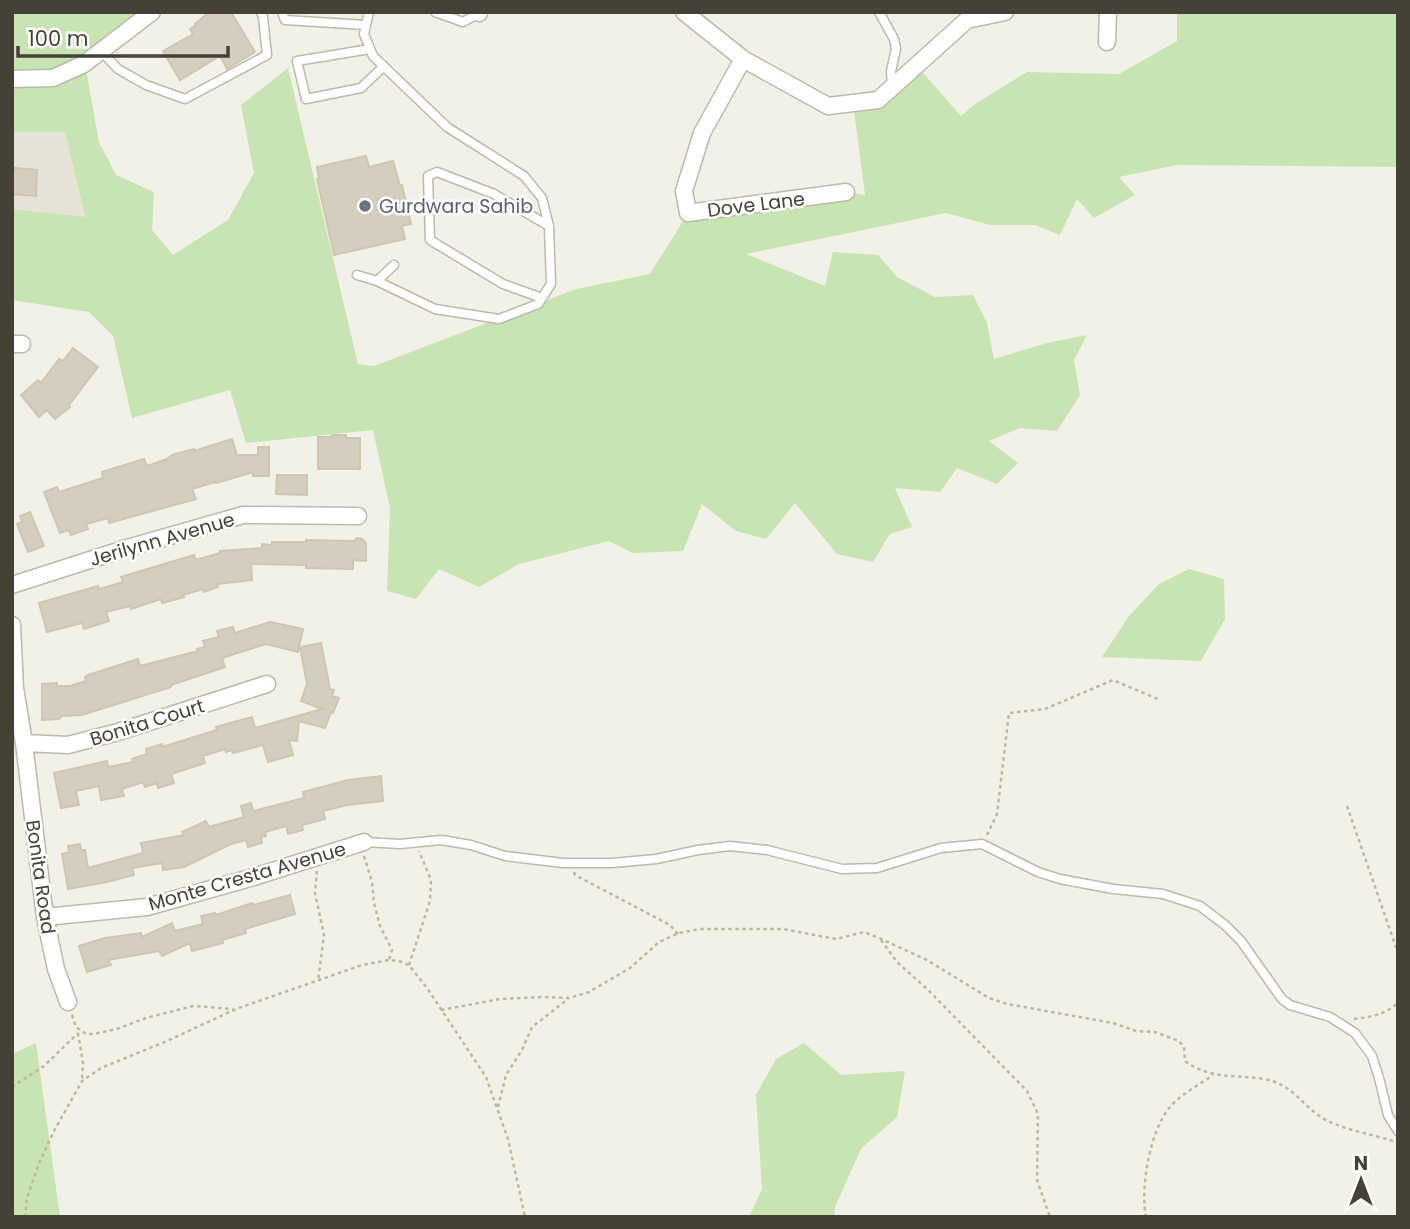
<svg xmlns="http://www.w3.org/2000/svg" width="1410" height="1229" font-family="Poppins,sans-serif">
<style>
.residential{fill:#e6e3d6}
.green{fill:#c8e4b3}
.building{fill:#d3cebe;stroke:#cec6b1;stroke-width:2}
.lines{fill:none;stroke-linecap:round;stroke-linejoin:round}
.lane-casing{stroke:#bdb9ab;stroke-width:11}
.street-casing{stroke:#bdb9ab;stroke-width:19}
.path{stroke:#beb79d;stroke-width:2.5;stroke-dasharray:3.5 3.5;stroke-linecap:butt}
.lane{stroke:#fff;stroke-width:8}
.street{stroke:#fff;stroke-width:16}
.worship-dot{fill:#6b7280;stroke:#fff;stroke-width:2.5}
.labels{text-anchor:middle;stroke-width:5;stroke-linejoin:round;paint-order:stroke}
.street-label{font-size:19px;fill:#454137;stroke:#fff}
.worship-label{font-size:19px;fill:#5b616d;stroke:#fff;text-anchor:start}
</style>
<rect width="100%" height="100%" fill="#f2f1e7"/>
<path class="residential" d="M12 132H65L85 218 12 209Z"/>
<path class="green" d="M12 12H152L85 64 99 142 116 175 154 192 152 230 173 255 228 220 254 173 241 105 288 68 358 364 374 366 576 289 650 274 688 213 846 192 865 195 853 103 878 100 916 65 961 116 975 104 1027 72 1119 74 1177 41V12H1398V167L1177 165 1119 177 1135 195 1094 218 1077 199 1060 235 1035 225H990L946 213 746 254 825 286 833 252 878 255 897 277 935 297 973 295 987 323 994 359 1047 343 1087 335 1074 360 1080 395 1057 431 1020 428 989 441 1018 463 997 484 957 468 940 492 895 488 912 527 890 534 873 562 837 554 795 503 766 539 736 531 702 504 683 551 633 553 609 541 519 564 479 587 439 569 416 599 387 591 390 508 373 430 246 443 230 390 132 418 113 336 89 312 12 300V209L85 217 65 132H12Z
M1189 569 1224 579 1225 619 1201 661 1102 657 1129 616 1159 584Z
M36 1043 60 1217H12V1054Z
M804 1043 841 1075 905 1071 897 1117 861 1149 835 1207 834 1217H749L762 1189 756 1095 776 1059Z"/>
<path class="building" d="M209 12H231L255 52 227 69 220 56 180 80 163 51 193 34 190 29 196 25 195 24Z
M366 156 369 167 393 161 400 186 402 185 411 224 402 226 405 239 334 255 317 179 319 178 317 167Z
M15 168 37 170 36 196 12 194V170H15Z
M73 348 98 367 69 405 70 407 55 419 47 410 39 417 21 395 38 380 41 383 59 359 63 361Z
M332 435H346V438H360V469H318V437H332Z
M232 439 237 455H258V447H269V476H253V472L216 483 215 482 192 489 196 499 109 523 108 518 86 524 88 529 71 535 69 530 60 533 44 492 57 487 59 492 103 478 102 472 144 459 147 466 167 459 172 455 194 449V451Z
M277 475H307V495L276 494Z
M30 512 44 546 28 552 17 524 22 522 20 516Z
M357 538 362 539 366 543V561L353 560V569L306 568V565L251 564 252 580 217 584 218 587 204 592 203 589 183 595 184 597 162 603 161 599 131 609 130 606 106 612 109 621 84 629 82 623 47 632 39 603 98 586 99 589 123 582 121 577 194 555 196 560 220 553V551L262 548V544L272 545V542H306V540L354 541Z
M270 622 303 629 298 652 266 644 222 658 225 667 171 685V687L82 715 62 716 59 719 42 720V684L57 683V686H70L86 681 85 677 88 675 138 659 140 666 198 651 197 649 205 647 203 641 219 637 217 631 233 627 235 633Z
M321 643 330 689 334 690 332 696 339 698 333 713 331 712 325 728 299 721 297 741 289 740 293 755 268 762 263 745 233 753 232 750 226 752 225 749 203 756 205 763 171 774 174 783 158 788 157 783 145 787 143 782 122 789 124 796 101 800 99 786 76 791 79 805 61 808 54 773 107 761 108 767 133 762 132 759 147 754 146 749 162 744V747L217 730 216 727 252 717 255 728 322 709 301 701 307 684 300 647Z
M381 776 383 801 347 805 323 811 325 819 302 825 303 830 288 834 286 826 265 832 266 836 261 837 262 843 248 847 246 840 231 844 184 867 163 870 162 863 132 868 134 875 107 882 68 889 62 854 69 852 68 846 80 844 81 850H85L88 868 143 853 141 843 184 835 182 832 206 821 209 827 244 817 241 806 251 803 253 811 304 798 303 792 348 780Z
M290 895 295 914 245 929 246 933 222 940 223 943 192 951 190 943 162 956 159 951 108 960 111 965 87 972 79 946 105 938 141 933 142 937 172 923 175 931 203 924 201 916 215 913 216 915 252 903 253 905Z"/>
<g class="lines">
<defs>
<path id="lane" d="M282 12 285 20 366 25
M369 12 364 34 373 56 447 127 524 176 542 198 549 226 551 284 538 304 499 319 435 309 377 281 394 265
M435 12 463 22 479 13
M879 12 894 39 896 49 891 71 892 87
M370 49 297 61 306 99 361 88 384 66
M101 51 118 69 146 85 185 99 267 55 263 17 261 12
M357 275 377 281
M542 298 503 284 430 240 428 176 437 172 494 194 549 226
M364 842 400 844 441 840 471 845 505 856 563 863H612L656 859 698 850 730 846 767 850 842 869 877 868 941 848 982 844 1038 872 1060 879 1113 889 1163 894 1200 906 1225 925 1241 941 1282 999 1290 1005 1330 1017 1355 1033 1372 1056 1379 1078 1388 1115 1398 1131"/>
<path id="street" d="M684 12 743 59 828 106 878 100 967 20 1005 12
M479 13V12
M1107 42 1108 12
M743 59 702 133 684 191 688 213 846 192
M12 79 53 78 84 64 152 12
M12 344H22
M12 585 124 549 243 515 358 516
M12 625 15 688 24 743 45 917 56 969 68 1002
M24 743 68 745 118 732 267 684
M45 917 147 907 254 877 364 842"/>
</defs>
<use href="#lane" class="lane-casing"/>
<use href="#street" class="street-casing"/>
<path class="path" d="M1347 806 1398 953
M987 835 997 814 1009 713 1045 709 1113 680 1160 700
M364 856 372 882 374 903 380 926 392 950 389 960
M317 871 315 893 324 935 318 981
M574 872 575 875 670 925 678 934
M881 940 897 962 927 989 1027 1091 1038 1114 1037 1180 1050 1217
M409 965 430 901 431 880 419 851
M441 1010 500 999 543 997 569 998 589 992 630 968 659 942 679 933 700 929H783L836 939 864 932 879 938 927 960 989 998 1007 1004 1113 1023 1136 1031 1155 1032 1179 1041 1184 1047 1185 1061C1211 1080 1234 1074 1263 1079 1291 1083 1300 1103 1321 1117 1339 1129 1371 1134 1393 1141
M72 1015 76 1027 86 1034H94L117 1029 146 1018 193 1006 233 1009
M1354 1019C1371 1017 1386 1015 1398 1002
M78 1033 83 1063 82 1081
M12 1087 44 1066 78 1033
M498 1107 506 1075 522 1050 532 1027 568 999
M25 1217 27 1198 39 1163 54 1131 82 1081 101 1068 167 1041 236 1009 362 965 389 960 399 961 409 965 427 988 486 1077 508 1139 525 1217
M1146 1217C1140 1188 1150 1130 1170 1107 1181 1094 1199 1085 1213 1075"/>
<use href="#lane" class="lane"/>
<use href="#street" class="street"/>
</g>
<circle class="worship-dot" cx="365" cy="206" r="7"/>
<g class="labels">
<g class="street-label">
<text transform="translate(756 204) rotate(-7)" y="7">Dove Lane</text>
<text transform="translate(162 539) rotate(-16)" y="7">Jerilynn Avenue</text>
<text transform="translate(147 722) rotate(-17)" y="7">Bonita Court</text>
<text transform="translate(247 876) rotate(-16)" y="7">Monte Cresta Avenue</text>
<text transform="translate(41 877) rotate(82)" y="7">Bonita Road</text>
</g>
<g class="worship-label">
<text x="379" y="213">Gurdwara Sahib</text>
</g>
</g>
<rect width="1410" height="1229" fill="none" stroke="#454137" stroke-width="28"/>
<g transform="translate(1361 1180)" stroke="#ffffff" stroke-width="5" paint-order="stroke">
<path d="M0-5L12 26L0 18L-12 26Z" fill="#454137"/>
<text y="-10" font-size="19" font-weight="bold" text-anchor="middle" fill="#454137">N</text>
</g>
<path d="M18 46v10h210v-10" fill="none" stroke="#454137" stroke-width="3.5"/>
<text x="28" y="46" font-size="21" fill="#454137" stroke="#ffffff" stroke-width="5" paint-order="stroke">100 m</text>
</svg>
